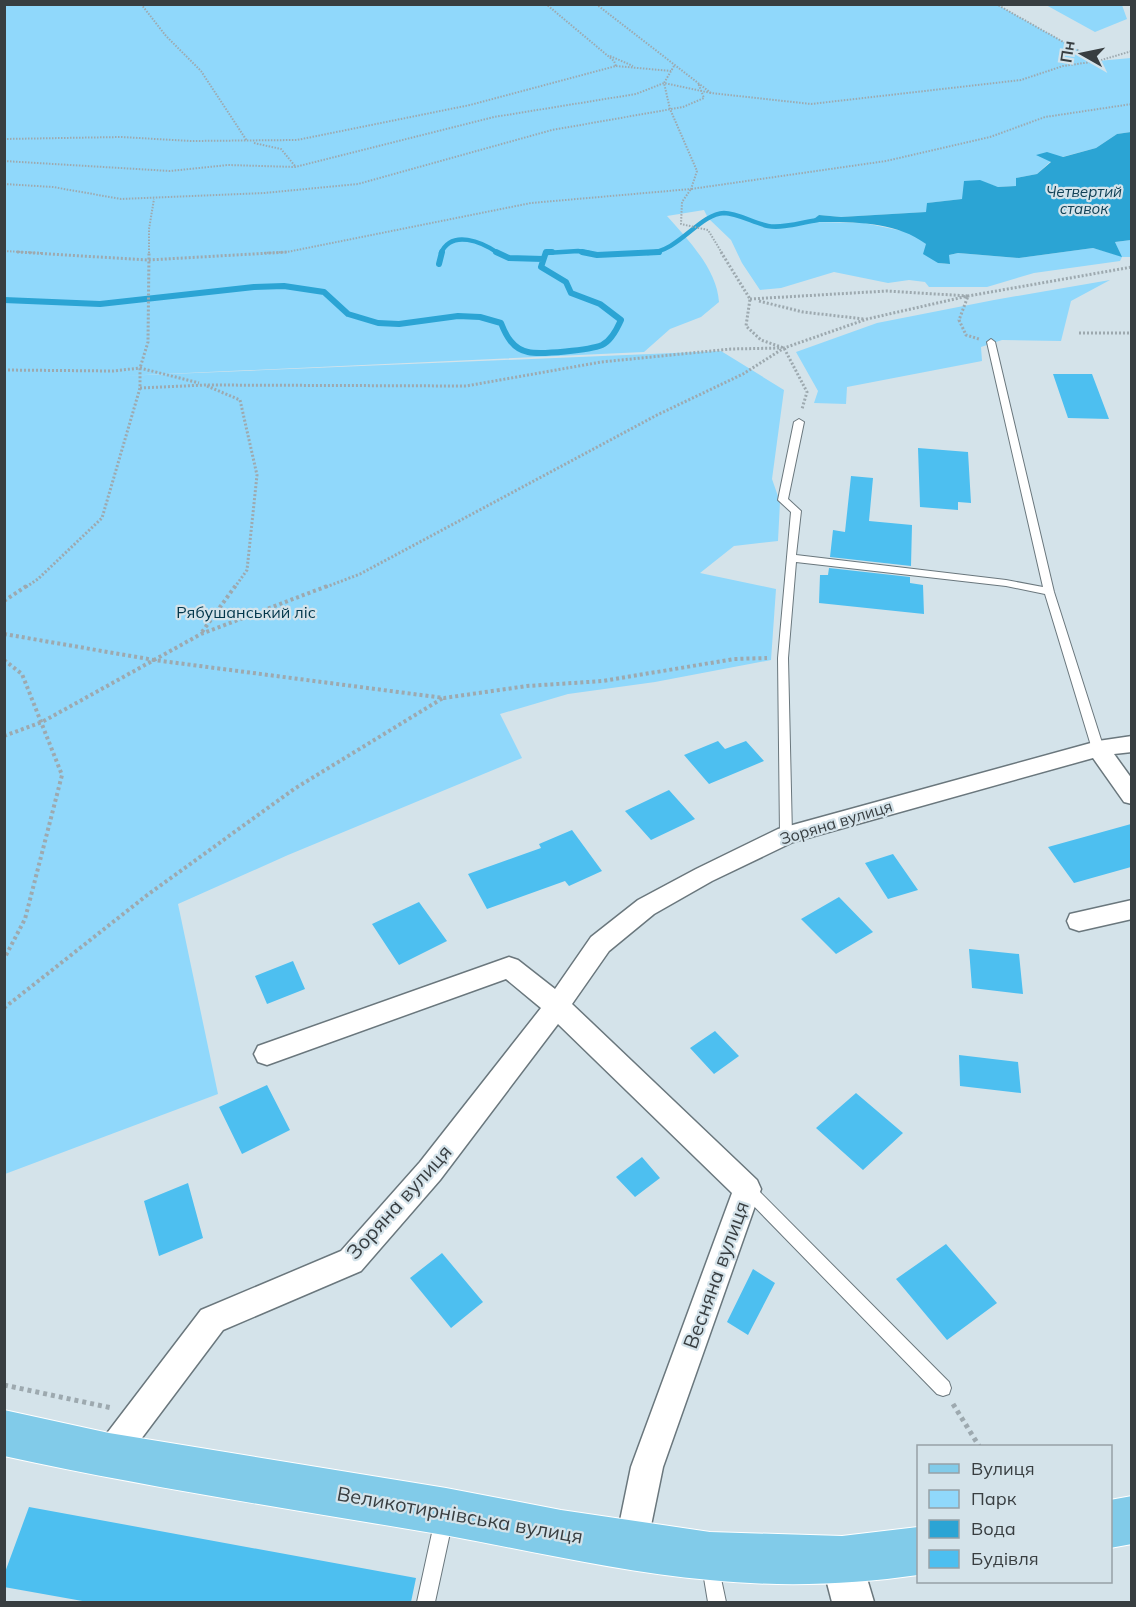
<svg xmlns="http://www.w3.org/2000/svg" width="1136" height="1607" font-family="Mulish,sans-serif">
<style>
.green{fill:#90d8fb}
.water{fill:#2ba4d4}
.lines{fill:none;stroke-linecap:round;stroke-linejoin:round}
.stream-far1{stroke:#2ba4d4;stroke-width:4.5}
.stream{stroke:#2ba4d4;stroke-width:6}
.building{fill:#4dbff0}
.service-casing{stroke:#6a777d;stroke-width:2}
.minor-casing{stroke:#6a777d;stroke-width:3}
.tertiary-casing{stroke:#6a777d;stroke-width:3}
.primary-casing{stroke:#fff;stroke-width:2}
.path-far3{stroke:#9da9af;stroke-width:2;stroke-dasharray:1.5 1.5;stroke-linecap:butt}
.path-far2{stroke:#9da9af;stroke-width:3;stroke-dasharray:2 2;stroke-linecap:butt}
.path-far1{stroke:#9da9af;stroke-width:4;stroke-dasharray:3 3;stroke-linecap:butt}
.path{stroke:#9da9af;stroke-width:5;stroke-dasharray:4 4;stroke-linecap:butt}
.service{fill:#fff;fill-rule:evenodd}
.minor{fill:#fff;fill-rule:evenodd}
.tertiary{fill:#fff;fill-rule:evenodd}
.primary{fill:#81cbe9;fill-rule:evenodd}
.labels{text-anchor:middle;stroke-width:4.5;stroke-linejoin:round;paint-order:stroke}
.far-water-label{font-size:15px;font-style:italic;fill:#114156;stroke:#d4e3ea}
.park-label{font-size:16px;fill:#02364a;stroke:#d4e3ea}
.street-label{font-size:16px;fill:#383e41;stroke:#d4e3ea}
.near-street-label{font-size:20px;fill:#383e41;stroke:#d4e3ea}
</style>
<rect width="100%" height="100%" fill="#d4e3ea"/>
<path class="green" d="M996 4 1098 61 1131 58V132L1117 134 1096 148 1062 157 1038 155 1051 161 1037 174 1016 178V186L998 187 980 181 962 199 928 203 927 212 841 217 819 215 811 222 864 223 912 233 926 244 938 263 949 264V255L958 253 1019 258 1093 248 1121 256 1115 242 1131 240V257H1122L1120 261 1034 273 987 287H929L925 282 909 280 888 283 834 272 781 288 760 290 742 263 731 240 708 218 704 210 667 216C688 240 717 269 719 302L701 317 670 329 644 352 122 376 721 351 784 390 772 479 780 502 778 541 734 546 700 573 776 589 771 660 655 682 568 694 500 714 522 758 288 855 178 904 218 1094 5 1174V5Z
M1046 5H1122L1127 19 1095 32Z
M1110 280 1071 301 1061 341 1002 340 981 347 982 361 847 387 846 404 814 403 818 391 796 352 877 323 994 300Z"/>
<path class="water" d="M1131 132V240L1115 242 1122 257 1093 248 1019 258 958 253 949 255 950 264 938 263 923 254 926 244C894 220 848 222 810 222L819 215 841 217 926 212 927 203 962 199 964 181 980 180 998 187 1016 186V178L1037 174 1051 162 1036 155 1047 152 1063 157 1096 148 1117 134Z"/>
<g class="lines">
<path class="stream-far1" d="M441 253C452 229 482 242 498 253
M546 253 578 251 589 253
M648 253C679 252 699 214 724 213 737 213 754 223 768 226 782 229 803 222 818 220"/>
<path class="stream" d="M496 252 509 258 543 259
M582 252 597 255 659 252
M439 264 442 252
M4 300 100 304 254 287 284 286 324 292 348 314 378 323 399 324 458 316 480 317 501 323C506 336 513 349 528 352 541 355 590 350 602 345 611 341 617 329 621 320L600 304 571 293 566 282 541 267 546 252H552"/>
</g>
<path class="building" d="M1053 374H1092L1109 419 1068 418Z
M918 448 968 452 971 503 958 502V510L920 507Z
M851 476 873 478 869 521 912 525 911 566 830 557 833 530 845 532Z
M829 568 910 577V583L923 585 924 614 819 603 820 575H828Z
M718 741 725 749 746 741 764 761 709 784 684 755Z
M669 790 695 819 651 840 625 811Z
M1131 824V867L1074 883 1048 847Z
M572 830 602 871 569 886 565 881 487 909 468 874 541 848 539 844Z
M893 854 918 890 888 899 865 863Z
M839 897 873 932 836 954 801 919Z
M419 902 447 941 399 965 372 924Z
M969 949 1019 954 1023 994 972 988Z
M293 961 305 989 267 1004 255 976Z
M715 1031 739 1056 714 1074 690 1048Z
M959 1055 1018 1062 1021 1093 960 1086Z
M267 1085 290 1130 242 1154 219 1107Z
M856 1093 903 1133 863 1170 816 1128Z
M642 1157 660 1178 635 1197 616 1177Z
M188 1183 203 1238 159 1256 144 1201Z
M946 1244 997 1303 947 1340 896 1279Z
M442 1253 483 1302 451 1328 410 1278Z
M753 1269 775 1283 748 1335 727 1322Z
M29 1507 416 1578 411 1602H88L4 1587V1575Z"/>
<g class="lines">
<defs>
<path id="service" d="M991 339 995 342 1054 592 1104 749 1098 753 1092 749 1045 594 1006 586 796 562 788 658 792 835 790 838H782L780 835 778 658 791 512 778 500 794 422 799 419 804 422 788 499 801 511 796 555 1006 580 1043 587 987 342Z
M747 1182 752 1184 949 1382 951 1388 949 1394 943 1396 937 1394 742 1194 740 1189 742 1184Z
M444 1510 450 1513 453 1519 435 1602H417L435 1519 438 1513Z
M711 1557 717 1560 726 1602H708L702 1566 705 1560Z"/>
<path id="minor" d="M1132 736V752L1114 754 1132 779V804L1124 802 1093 758 793 842 712 881 654 914 609 951 572 1004 757 1180 761 1189 663 1467 647 1545 643 1557 631 1561 619 1557 615 1545 631 1467 732 1193 558 1024 440 1180 361 1271 223 1330 120 1467 109 1472 98 1467 93 1456 98 1445 201 1310 341 1251 420 1162 541 1008 506 979 267 1065 258 1062 254 1054 258 1046 509 957 518 960 555 989 591 937 638 900 696 869 778 829 1098 741Z
M1132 900V919L1079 931 1070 928 1067 921 1070 914Z"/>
<path id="tertiary" d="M842 1539 857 1545 874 1602H832L821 1560 827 1545Z"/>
<path id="primary" d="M4 1410 109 1433 446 1488 561 1510 710 1532 842 1536 918 1527V1575C850 1585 779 1587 710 1580 620 1572 532 1551 444 1535 297 1510 150 1488 4 1456Z
M1132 1496V1544L1110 1548V1500Z"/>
</defs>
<use href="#service" class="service-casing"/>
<use href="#minor" class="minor-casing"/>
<use href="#tertiary" class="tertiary-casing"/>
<use href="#primary" class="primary-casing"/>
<path class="path-far3" d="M141 4 166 36 201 71 247 141
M596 4 711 93 811 104 1021 80 1063 66 1098 61 1132 51
M996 4 1097 61
M610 56 633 66
M616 66 671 71
M4 139 121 137 191 141 297 140 470 105 616 66 614 61 546 4
M254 143 281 149 295 166
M4 161 170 171 228 165 295 167 494 117 636 94 664 83 711 93
M4 184 53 187 121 199 264 193 358 184 552 130 683 107 704 98 698 83
M4 251 41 253
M149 253V229L154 199
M264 253 287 252 531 203 691 189 697 171 670 109 664 83 674 66
M722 253 708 230 681 224 682 202 691 189 886 161 990 137 1045 117 1132 104"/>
<path class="path-far2" d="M17 252 148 260 288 252
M721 252 750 299 746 326 761 340 784 348 807 392 802 409
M750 299 887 291 968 296 959 320 966 335 979 339
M759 301 803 312 864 319
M1079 333H1132
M4 370 113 371 140 368 199 383
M207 386 240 400 257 475 247 570 235 587
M140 388 205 385 466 386 601 362 731 349 780 348
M26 587 38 579 102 518 140 388V368L148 342 149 252
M326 587 360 574 657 415 743 374 784 348 867 319 968 296 1132 267"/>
<path class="path-far1" d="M4 601 28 585
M202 632 236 585
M4 634 154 660 444 698 527 686 603 681 734 659 767 658
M4 660 22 674 62 775 25 919 4 959
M4 736 42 722 201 634 330 585
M4 1008 146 896 294 789 443 698"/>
<path class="path" d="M4 1385 112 1408
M953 1404 979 1446"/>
<use href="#service" class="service"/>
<use href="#minor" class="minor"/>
<use href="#tertiary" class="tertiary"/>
<use href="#primary" class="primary"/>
</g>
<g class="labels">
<g class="far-water-label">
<text x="1084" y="197">Четвертий<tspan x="1084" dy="17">ставок</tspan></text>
</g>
<g class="park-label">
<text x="246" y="618">Рябушанський ліс</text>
</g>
<g class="street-label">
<text transform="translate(836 822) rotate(-17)" y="6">Зоряна вулиця</text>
</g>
<g class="near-street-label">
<text transform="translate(399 1202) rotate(-48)" y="7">Зоряна вулиця</text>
<text transform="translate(716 1275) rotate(-70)" y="7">Весняна вулиця</text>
<text transform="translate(460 1515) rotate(10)" y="7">Великотирнівська вулиця</text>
</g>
</g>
<rect width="1136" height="1607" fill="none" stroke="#383e41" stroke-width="12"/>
<rect x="917" y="1445" width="195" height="138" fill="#d4e3ea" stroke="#96a1a6" stroke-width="1.5"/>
<rect x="929" y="1464" width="30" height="9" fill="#81cbe9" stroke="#96a1a6" stroke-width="1.5"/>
<text x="971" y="1475" font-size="18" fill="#383e41">Вулиця</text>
<rect x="929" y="1490" width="30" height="18" fill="#90d8fb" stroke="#96a1a6" stroke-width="1.5"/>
<text x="971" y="1505" font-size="18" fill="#383e41">Парк</text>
<rect x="929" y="1520" width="30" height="18" fill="#2ba4d4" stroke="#96a1a6" stroke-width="1.5"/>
<text x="971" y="1535" font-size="18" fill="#383e41">Вода</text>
<rect x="929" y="1550" width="30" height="18" fill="#4dbff0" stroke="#96a1a6" stroke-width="1.5"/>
<text x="971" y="1565" font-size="18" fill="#383e41">Будівля</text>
<g transform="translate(1082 54) rotate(279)" stroke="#d4e3ea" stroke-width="4.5" paint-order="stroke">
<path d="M0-4.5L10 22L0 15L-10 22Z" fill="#383e41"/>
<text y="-9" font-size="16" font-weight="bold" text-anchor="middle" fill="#383e41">Пн</text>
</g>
</svg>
